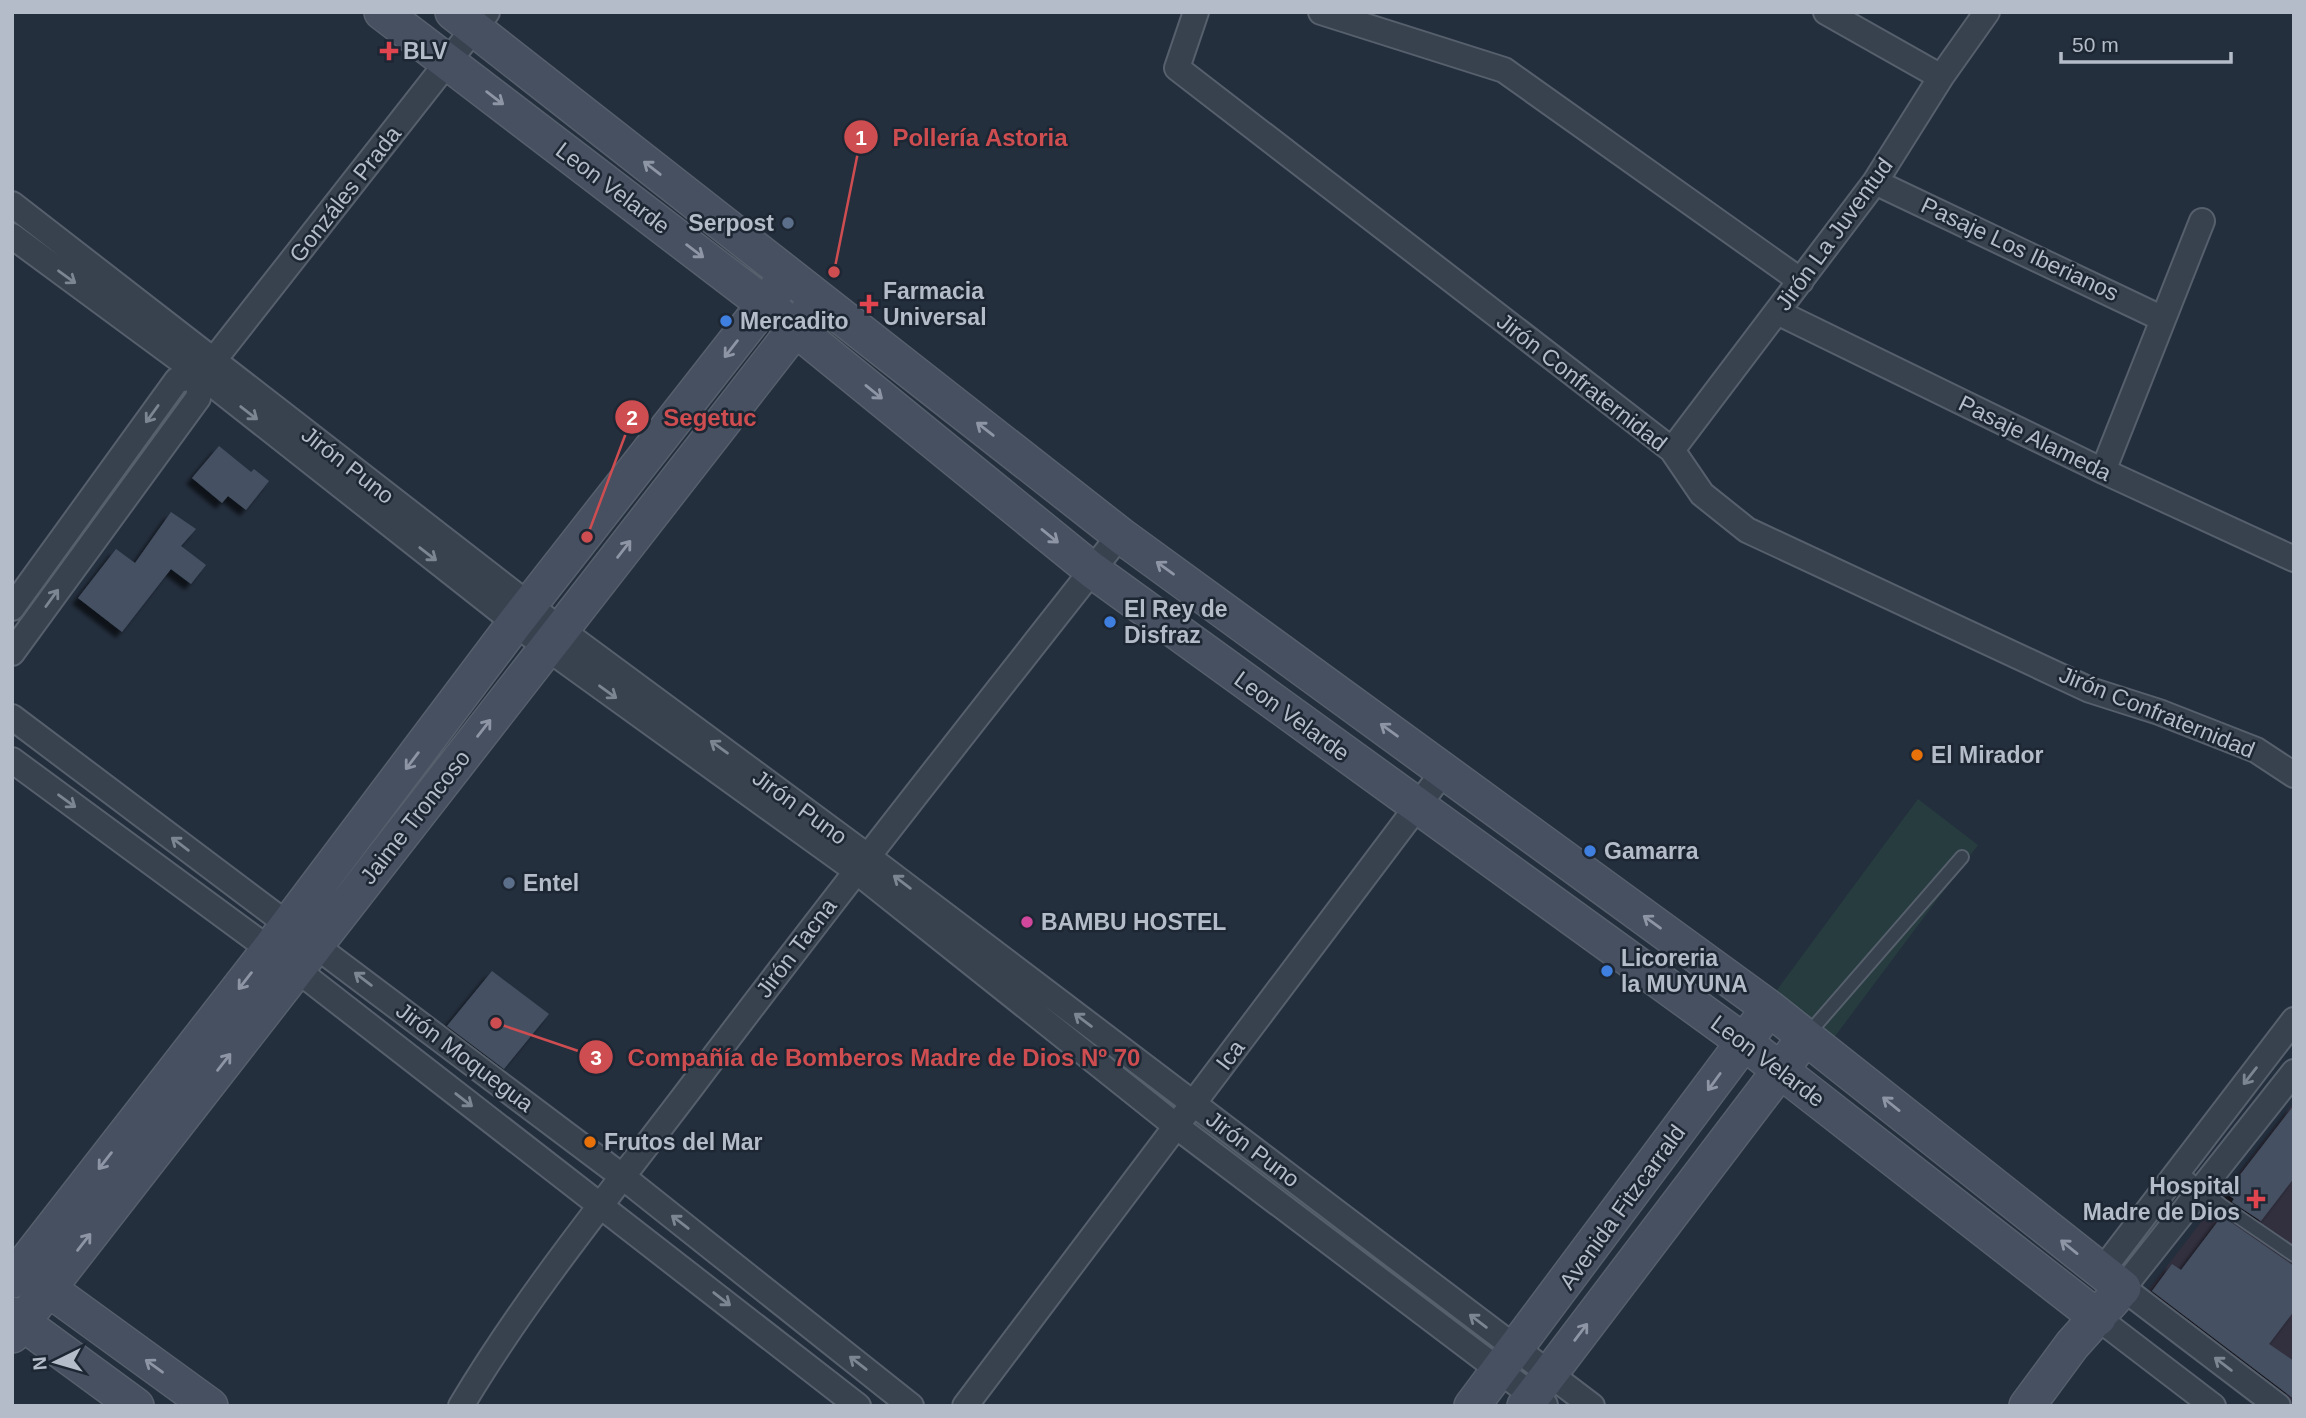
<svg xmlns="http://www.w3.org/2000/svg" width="2306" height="1418" font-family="Helvetica,sans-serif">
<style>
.medical{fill:#32303f}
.green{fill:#263c3f}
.building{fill:#455162;filter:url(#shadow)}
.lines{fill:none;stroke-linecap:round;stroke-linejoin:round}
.lane-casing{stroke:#565f6c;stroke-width:16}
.street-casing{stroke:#565f6c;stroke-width:28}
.secondary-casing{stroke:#565f6c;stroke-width:38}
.lane{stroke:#38414e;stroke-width:12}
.street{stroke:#38414e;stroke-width:24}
.secondary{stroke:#465061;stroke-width:35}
.oneway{stroke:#8e96a5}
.oneway2{stroke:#7c8592}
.health-dot{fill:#e0444e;stroke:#1d2633;stroke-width:2.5}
.service-dot{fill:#5c6f8a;stroke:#1d2633;stroke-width:2.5}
.shop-dot{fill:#3f7fe0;stroke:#1d2633;stroke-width:2.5}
.food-dot{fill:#e8710a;stroke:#1d2633;stroke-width:2.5}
.hotel-dot{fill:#d1479c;stroke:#1d2633;stroke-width:2.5}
.labels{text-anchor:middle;stroke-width:5;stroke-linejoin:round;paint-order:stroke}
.poi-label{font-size:23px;font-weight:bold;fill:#b4bcc9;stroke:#1d2633;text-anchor:start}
.street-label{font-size:23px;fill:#b4bcc9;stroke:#1d2633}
.leader{fill:none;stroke:#ce4d50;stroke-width:2.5}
.callout-dot{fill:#ce4d50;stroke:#1d2633;stroke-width:2.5}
.mark-label{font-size:21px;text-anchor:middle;font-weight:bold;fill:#fff}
.callout-label{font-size:24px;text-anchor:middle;font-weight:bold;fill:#ce4d50;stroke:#1d2633;stroke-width:5;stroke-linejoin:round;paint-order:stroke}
</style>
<defs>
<filter id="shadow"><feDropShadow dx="-6" dy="6" stdDeviation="2" flood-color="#0009"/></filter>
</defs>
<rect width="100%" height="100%" fill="#242f3e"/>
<path class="medical" d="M2294 1102V1406H2289L2144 1296Z"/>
<path class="green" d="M1918 799 1978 845 1830 1043 1774 994Z"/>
<path class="building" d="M219 446 251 472 254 469 269 481 246 510 228 496 222 503 192 478Z
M171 512 196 529 181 546 206 565 191 584 171 569 122 632 78 598 116 549 135 563Z
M492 971 549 1014 504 1069 447 1026Z
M2294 1105V1178L2261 1221 2232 1202 2234 1199 2226 1193Z
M2222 1216 2294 1266V1311L2269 1344 2294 1361V1399L2152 1291 2172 1264 2181 1270Z"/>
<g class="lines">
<defs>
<path id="lane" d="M1808 1034 1962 857
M2178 1170 2221 1205 2294 1255"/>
<path id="street" d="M1196 12 1177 68 1672 450 1702 494 1747 530 2090 690 2159 712 2256 750 2294 775
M1321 12 1504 70 1801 281
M1826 12 1941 77
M1875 182 2163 319
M12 204 561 630 867 856 1592 1406
M12 236 202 376 547 648 855 870 1176 1126 1545 1405
M1777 312 2103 471 2294 559
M1672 450 1875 182 1941 77 1987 12
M2103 471 2202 221
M12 608 177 380 202 376
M12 653 198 398 202 376 213 361 487 12
M12 717 623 1177 911 1406
M12 760 296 969 858 1406
M2101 1272 2294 1020
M2098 1318 2213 1406
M461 1406C527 1295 611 1193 689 1090 830 903 975 719 1120 535
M965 1406 1444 771
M2278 1406 2123 1288 2294 1072"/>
<path id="secondary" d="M382 12 780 316 1092 570 1744 1042 2098 1318
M453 12 1120 535 1769 1008 2123 1288 2072 1345 2027 1406
M31 1276 210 1406
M12 1280 269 950 515 623 779 286
M12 1315 136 1406
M12 1335 810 310
M1472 1406 1759 1022
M1525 1406 1794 1052"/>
</defs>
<use href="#lane" class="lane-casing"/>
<use href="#street" class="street-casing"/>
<use href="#secondary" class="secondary-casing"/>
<use href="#lane" class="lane"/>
<use href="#street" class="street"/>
<use href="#secondary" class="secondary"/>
</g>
<defs><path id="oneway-shaft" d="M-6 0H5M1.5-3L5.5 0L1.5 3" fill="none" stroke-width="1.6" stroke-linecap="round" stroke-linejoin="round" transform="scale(1.75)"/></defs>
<g class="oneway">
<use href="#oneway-shaft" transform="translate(495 98) rotate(37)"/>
<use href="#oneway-shaft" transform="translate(652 168) rotate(-142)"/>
<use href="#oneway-shaft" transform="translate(695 251) rotate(37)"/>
<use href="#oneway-shaft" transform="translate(731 349) rotate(128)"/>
<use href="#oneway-shaft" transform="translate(874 392) rotate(39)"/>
<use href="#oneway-shaft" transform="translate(985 429) rotate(-142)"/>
<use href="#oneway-shaft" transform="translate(1050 536) rotate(39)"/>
<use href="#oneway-shaft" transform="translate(624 549) rotate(-52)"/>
<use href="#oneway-shaft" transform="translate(1165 568) rotate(-144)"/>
<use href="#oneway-shaft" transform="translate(484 728) rotate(-52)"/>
<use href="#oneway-shaft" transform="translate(1389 730) rotate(-144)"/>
<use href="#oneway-shaft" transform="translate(412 761) rotate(127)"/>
<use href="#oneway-shaft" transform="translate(1652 922) rotate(-144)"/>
<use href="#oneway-shaft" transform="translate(245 981) rotate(128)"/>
<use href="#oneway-shaft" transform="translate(224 1062) rotate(-52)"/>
<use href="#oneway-shaft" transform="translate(1714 1082) rotate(126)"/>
<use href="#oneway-shaft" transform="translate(1891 1104) rotate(-141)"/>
<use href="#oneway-shaft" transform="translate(105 1161) rotate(128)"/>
<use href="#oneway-shaft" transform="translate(84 1242) rotate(-52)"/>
<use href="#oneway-shaft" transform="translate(2069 1247) rotate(-141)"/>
<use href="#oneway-shaft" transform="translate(1581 1332) rotate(-53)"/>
<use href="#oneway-shaft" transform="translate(154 1366) rotate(-144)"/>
</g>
<g class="oneway2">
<use href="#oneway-shaft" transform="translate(67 277) rotate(36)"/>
<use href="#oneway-shaft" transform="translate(249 413) rotate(38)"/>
<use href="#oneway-shaft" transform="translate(152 414) rotate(126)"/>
<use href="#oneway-shaft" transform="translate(428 554) rotate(38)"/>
<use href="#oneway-shaft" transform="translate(52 598) rotate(-54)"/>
<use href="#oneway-shaft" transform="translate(608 692) rotate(36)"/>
<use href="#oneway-shaft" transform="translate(719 747) rotate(-144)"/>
<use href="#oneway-shaft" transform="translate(67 801) rotate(36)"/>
<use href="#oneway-shaft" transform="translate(180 844) rotate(-143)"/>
<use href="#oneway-shaft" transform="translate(902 882) rotate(-143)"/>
<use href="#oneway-shaft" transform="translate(363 979) rotate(-143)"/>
<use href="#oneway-shaft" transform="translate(1083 1020) rotate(-143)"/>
<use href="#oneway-shaft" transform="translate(2250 1076) rotate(128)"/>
<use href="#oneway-shaft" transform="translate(464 1100) rotate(38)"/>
<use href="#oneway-shaft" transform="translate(680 1222) rotate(-142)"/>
<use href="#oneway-shaft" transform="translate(722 1299) rotate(38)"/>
<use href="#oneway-shaft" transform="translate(1478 1321) rotate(-143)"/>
<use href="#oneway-shaft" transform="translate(858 1363) rotate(-142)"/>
<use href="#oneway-shaft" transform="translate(2223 1364) rotate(-143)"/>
</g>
<g class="health-dot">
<path d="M385.5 40.5h7v7h7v7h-7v7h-7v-7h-7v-7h7z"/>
<path d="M865.5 293.5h7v7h7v7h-7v7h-7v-7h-7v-7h7z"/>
<path d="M2252.5 1188.5h7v7h7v7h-7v7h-7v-7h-7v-7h7z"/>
</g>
<g class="service-dot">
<circle cx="788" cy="223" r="7"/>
<circle cx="509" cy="883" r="7"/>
</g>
<g class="shop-dot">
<circle cx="726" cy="321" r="7"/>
<circle cx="1110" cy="622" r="7"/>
<circle cx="1590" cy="851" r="7"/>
<circle cx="1607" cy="971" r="7"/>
</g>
<g class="food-dot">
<circle cx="1917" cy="755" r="7"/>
<circle cx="590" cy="1142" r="7"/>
</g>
<circle class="hotel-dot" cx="1027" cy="922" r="7"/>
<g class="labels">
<g class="poi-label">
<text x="403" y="59">BLV</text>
<text x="774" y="231" text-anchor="end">Serpost</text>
<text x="883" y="299">Farmacia<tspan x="883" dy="26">Universal</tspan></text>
<text x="740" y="329">Mercadito</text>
<text x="1124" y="617">El Rey de<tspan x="1124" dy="26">Disfraz</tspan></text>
<text x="1931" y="763">El Mirador</text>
<text x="1604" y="859">Gamarra</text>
<text x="523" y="891">Entel</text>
<text x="1041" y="930">BAMBU HOSTEL</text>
<text x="1621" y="966">Licoreria<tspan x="1621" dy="26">la MUYUNA</tspan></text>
<text x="604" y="1150">Frutos del Mar</text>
<text x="2240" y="1194" text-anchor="end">Hospital<tspan x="2240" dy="26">Madre de Dios</tspan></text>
</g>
<g class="street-label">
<text transform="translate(613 188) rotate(37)" y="8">Leon Velarde</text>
<text transform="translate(345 194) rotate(-52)" y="8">Gonzáles Prada</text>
<text transform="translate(1834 234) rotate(-54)" y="8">Jirón La Juventud</text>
<text transform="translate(2020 249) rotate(25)" y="8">Pasaje Los Iberianos</text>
<text transform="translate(1582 382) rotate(38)" y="8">Jirón Confraternidad</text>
<text transform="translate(2035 438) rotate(26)" y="8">Pasaje Alameda</text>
<text transform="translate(348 465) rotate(38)" y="8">Jirón Puno</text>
<text transform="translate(2157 712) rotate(22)" y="8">Jirón Confraternidad</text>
<text transform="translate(1292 716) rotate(36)" y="8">Leon Velarde</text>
<text transform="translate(800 807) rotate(36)" y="8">Jirón Puno</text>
<text transform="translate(415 817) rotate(-52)" y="8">Jaime Troncoso</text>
<text transform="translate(796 948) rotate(-53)" y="8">Jirón Tacna</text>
<text transform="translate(1230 1055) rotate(-53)" y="8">Ica</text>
<text transform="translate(465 1057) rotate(37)" y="8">Jirón Moquegua</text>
<text transform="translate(1768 1061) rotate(37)" y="8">Leon Velarde</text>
<text transform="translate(1253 1149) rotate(37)" y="8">Jirón Puno</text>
<text transform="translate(1622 1207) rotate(-54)" y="8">Avenida Fitzcarrald</text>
</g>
</g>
<path class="leader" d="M834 272L861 137M587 537L632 417M496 1023L596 1057"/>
<g class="callout-dot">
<circle cx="834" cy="272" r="7"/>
<circle cx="587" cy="537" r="7"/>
<circle cx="496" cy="1023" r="7"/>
<circle cx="861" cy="137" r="18"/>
<circle cx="632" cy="417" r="18"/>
<circle cx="596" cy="1057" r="18"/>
</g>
<g class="mark-label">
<text x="861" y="145">1</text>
<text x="632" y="425">2</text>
<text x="596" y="1065">3</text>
</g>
<g class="callout-label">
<text x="980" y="146">Pollería Astoria</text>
<text x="710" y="426">Segetuc</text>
<text x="884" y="1066">Compañía de Bomberos Madre de Dios Nº 70</text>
</g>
<rect width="2306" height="1418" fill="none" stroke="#b4bcc9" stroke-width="28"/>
<g transform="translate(56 1362) rotate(265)" stroke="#1d2633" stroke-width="5" paint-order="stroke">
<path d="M0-5L12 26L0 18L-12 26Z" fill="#b4bcc9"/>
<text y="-10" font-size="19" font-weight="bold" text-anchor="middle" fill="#b4bcc9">N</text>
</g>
<path d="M2061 52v10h170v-10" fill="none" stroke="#b4bcc9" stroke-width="3.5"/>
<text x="2072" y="52" font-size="21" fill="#b4bcc9" stroke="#1d2633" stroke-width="5" paint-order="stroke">50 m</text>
</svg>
